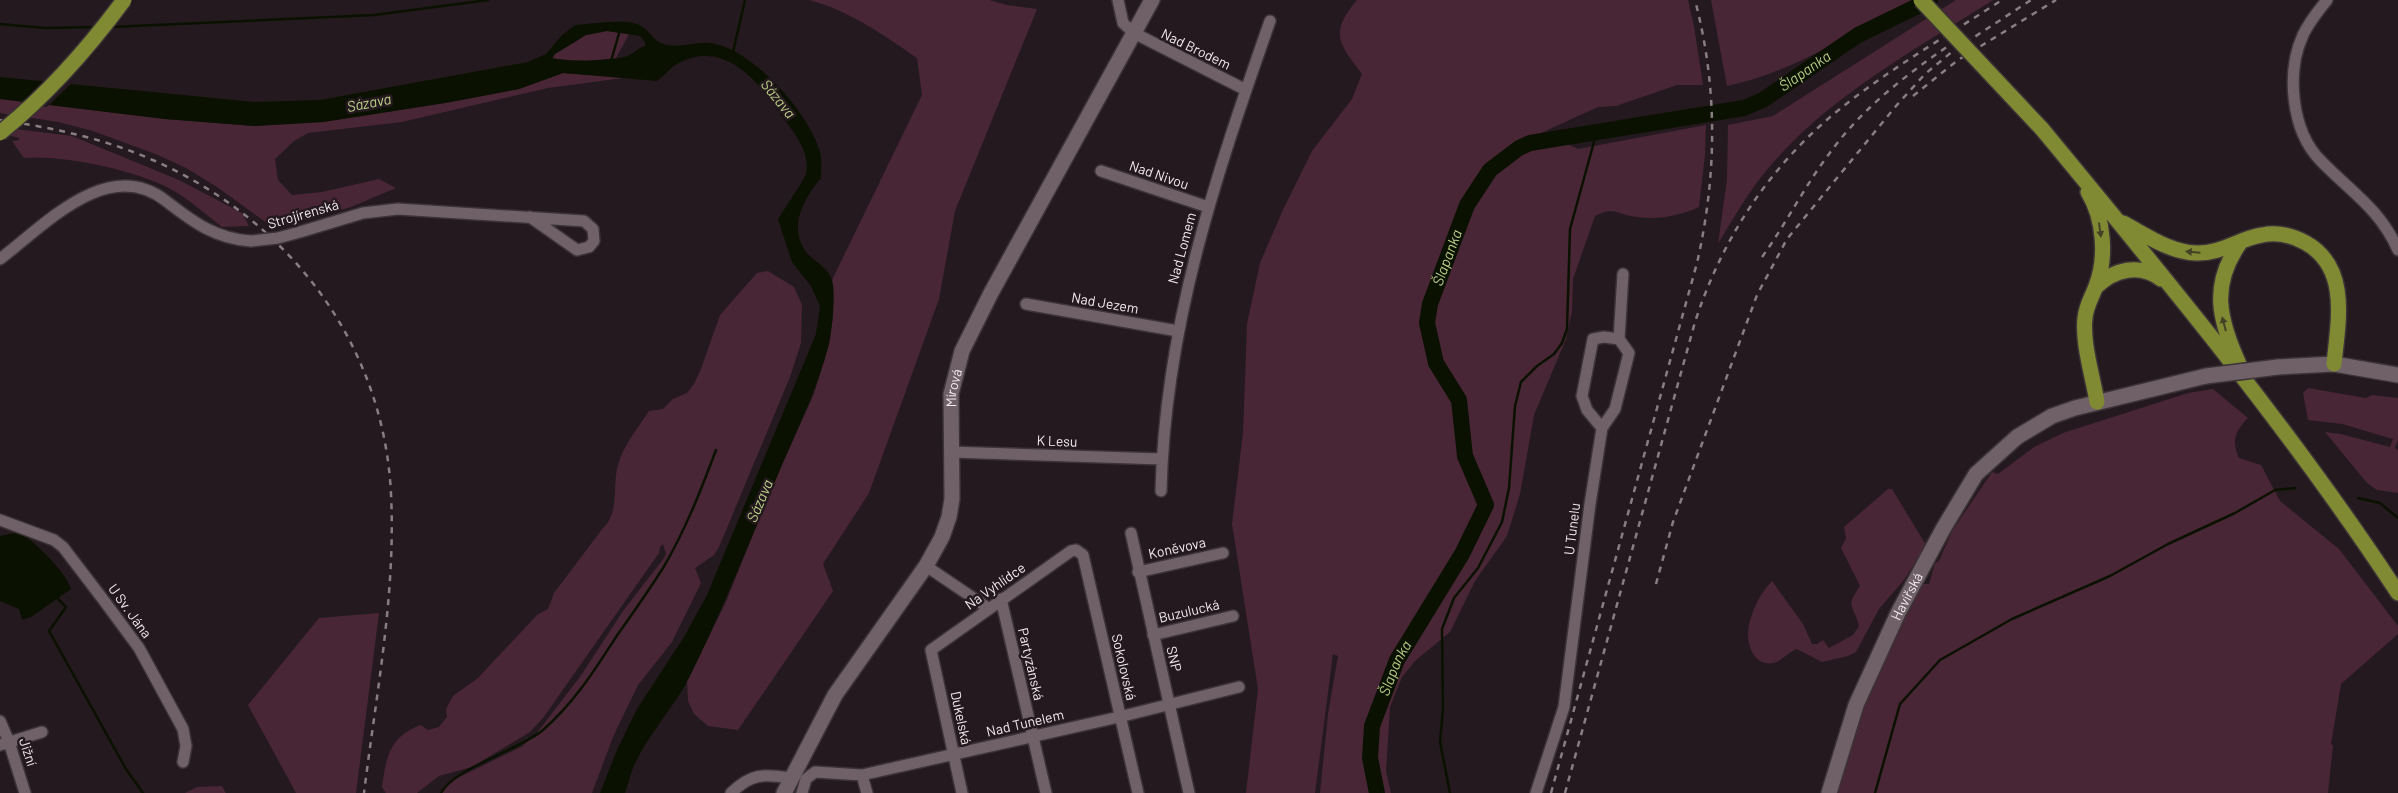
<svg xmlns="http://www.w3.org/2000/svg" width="2398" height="793" font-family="Barlow,sans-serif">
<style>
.green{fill:#492636}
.water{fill:#0b1100;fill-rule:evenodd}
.pier{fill:#24191e}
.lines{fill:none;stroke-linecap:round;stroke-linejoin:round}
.stream{stroke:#0b1100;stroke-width:2.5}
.river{stroke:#0b1100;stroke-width:16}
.street-casing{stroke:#3b3336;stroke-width:14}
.secondary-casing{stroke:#3b3336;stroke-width:18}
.primary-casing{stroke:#3b3336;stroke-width:18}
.street{stroke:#6f6167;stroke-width:11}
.secondary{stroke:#6f6167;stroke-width:15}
.primary{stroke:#808a33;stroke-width:15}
.rail{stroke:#887e82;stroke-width:2.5;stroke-dasharray:6 6;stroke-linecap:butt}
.street-bridge-casing{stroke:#3b3336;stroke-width:14;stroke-linecap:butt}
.secondary-bridge-casing{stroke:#3b3336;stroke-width:18;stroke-linecap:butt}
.primary-bridge-casing{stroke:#3b3336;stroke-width:18;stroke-linecap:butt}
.street-bridge{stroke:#6f6167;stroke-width:11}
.secondary-bridge{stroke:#6f6167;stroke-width:15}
.primary-bridge{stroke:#808a33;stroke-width:15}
.oneway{fill:#444125}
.labels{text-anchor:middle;stroke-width:5;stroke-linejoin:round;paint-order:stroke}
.street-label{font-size:14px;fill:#f2e9ec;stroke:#24191e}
.water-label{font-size:15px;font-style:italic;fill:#b9cc85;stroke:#24191e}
</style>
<rect width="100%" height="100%" fill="#24191e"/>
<path class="green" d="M809 0H989L1007 5 1037 9 955 211 939 299 869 493 823 564 833 591 738 730 708 726 694 714 688 701 687 680 725 604 776 478 814 394 829 343 833 315 832 280 922 95 917 58C884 35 848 10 809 0Z
M1357 0H1688L1694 26 1703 85H1677L1616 106 1598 107 1504 150 1521 155 1535 147 1559 140 1578 149 1706 125 1705 155 1699 207C1679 216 1659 220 1637 217 1617 215 1615 206 1595 216L1573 279 1572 311 1566 339 1534 415 1520 494 1507 536 1475 581 1450 632 1415 661 1402 677 1390 707 1386 771 1391 793H1320L1328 714 1338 656 1333 654 1315 793H1246L1258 689 1232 524 1243 433 1247 324 1260 263 1282 212 1312 151 1352 99 1362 74C1340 44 1328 34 1357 0Z
M1711 0H1914C1854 32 1794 72 1727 86Z
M1956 0H1993C1915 50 1832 94 1771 165 1750 189 1734 217 1718 244L1727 179 1728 125 1773 116Z
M607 31 629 34 616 58 585 61 552 59 555 54 586 35Z
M563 73 631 77 548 88 402 122 308 133 294 141 275 159 278 180 292 195 322 192 379 179 396 188 351 207 284 226 268 224 217 187 186 168 158 155 93 131 58 122 0 113V99L165 119 254 126 323 122 445 103 519 89Z
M0 127 72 136 179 180 242 213 249 226 222 227C208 216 194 204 179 194 147 172 63 154 24 158L12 141 19 140V138L0 133Z
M768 271 794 287 802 305 801 343 790 377 719 547 714 555 695 568 701 583 672 642 638 685 613 737 592 793H441L451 781 521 747 537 733 582 674 623 611 664 558 666 554 663 544 660 547 659 553 543 718 530 732 472 767 439 776 417 793H386L382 787C386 757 390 736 421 725L428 730 439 727 447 717 446 709 453 696 478 678 537 615 548 609 554 593 603 528C620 513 612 485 618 465 623 446 638 428 649 411L663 409 673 399 687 393 694 384 701 369 720 315 757 273Z
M2308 388 2366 398 2372 395 2398 398V440L2395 448 2398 450V493L2377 490 2367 483 2325 432 2341 434 2390 447 2393 439 2342 424 2308 420 2303 393Z
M2213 389 2248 418C2235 431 2231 441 2239 458L2261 465 2280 501 2339 549 2398 626V634L2341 684 2331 744 2333 745 2328 793H1837L1861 709 1919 584H1929L1935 563 1939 561 1952 531 1992 472 1998 474 2034 447 2063 433 2188 393Z
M1888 489H1892L1926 545 1904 580 1879 609 1856 652 1848 656 1822 662 1797 649C1788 652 1782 661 1773 663 1753 667 1745 641 1749 625 1752 610 1761 592 1772 581L1803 624 1812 644H1817L1823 640 1829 648 1853 635 1859 626C1853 603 1845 608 1860 586L1841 548 1846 538 1844 527Z
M379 613 356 793H296L248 705 319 618Z
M222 786 226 793H185L197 787Z"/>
<path class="water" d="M607 22C618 22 634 20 644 28 651 33 654 41 664 44 678 49 695 41 710 43 752 48 809 113 820 152 822 160 821 170 821 178 804 198 787 228 807 253 814 262 828 267 832 280 836 294 832 330 829 344 817 391 795 433 777 477 748 545 722 612 689 678 673 709 647 735 633 768 630 776 628 785 625 793H600L617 750 637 709 684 637 707 595 816 334 820 306 811 286 792 262 778 219C783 211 804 180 806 174 811 153 795 134 784 119 760 84 726 37 677 64 670 68 664 76 657 81L563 73 519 89 445 103 323 122 254 126 165 119 0 99V77L254 102 320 100 528 62 546 54 562 35 575 25ZM607 31 640 36 645 42V46C636 49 632 56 624 57 608 61 568 62 552 58L555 54 586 35Z
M19 532C33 540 67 573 71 589L31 617 22 620 19 609 0 601V536Z"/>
<path class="pier" d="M49 79 73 82 47 107 22 104Z"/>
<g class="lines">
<path class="stream" d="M0 24 45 28 96 27
M111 27 374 15 488 0
M733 52 745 0
M611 61 620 30
M2358 498 2380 503 2398 518
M55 596 66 607 49 631 126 769 143 793
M441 793C454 768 518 751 543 730 574 703 594 671 616 637 632 614 648 592 663 568 685 531 701 490 716 450
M1450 793 1440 742 1443 709 1442 629 1454 598 1478 568 1502 522 1509 488 1515 406 1521 382 1537 366 1554 354 1562 343 1567 329 1570 229 1597 131
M1875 793 1900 704 1940 660 2012 619 2110 576 2168 544 2235 513 2275 490 2295 488"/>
<path class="river" id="s1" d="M1377 793 1370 758 1372 726 1397 660 1462 554 1486 505 1465 456 1459 400 1436 363 1427 323 1430 304 1467 205 1490 170 1519 148 1530 143 1744 108 1763 100 1858 35 1930 0"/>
<defs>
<path id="street" d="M1118 0 1123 23 1134 33 1246 90
M2327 0C2318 11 2309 22 2303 35 2286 72 2291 131 2321 161 2351 192 2380 209 2398 250
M1101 171 1208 207
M300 232 363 213 398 209 584 221 593 229 594 241 589 247 577 250 530 217
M0 259C44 226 108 155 166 201 193 222 216 239 251 241
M1026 304 1178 331
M1602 428 1587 410 1582 396 1593 339 1604 337 1619 339
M951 452 1162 459
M1161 491C1165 325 1216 175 1270 21
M0 520 54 540 63 547 102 598 139 648 183 729 186 746 183 762
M1131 533 1189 793
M926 566 988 608
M1138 572 1223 553
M1001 599 1046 793
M1153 635 1233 616
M0 721 9 742 25 793
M0 745 42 732
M862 775 867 793
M731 793C752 773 763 774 790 778
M802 793 806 779 815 772 862 775 1119 717 1239 687
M962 793 931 650 1071 551 1076 550 1083 555 1138 793
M1536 793 1564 707 1590 504 1602 428 1615 409 1629 353 1619 339 1623 274"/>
<g id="secondary">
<path d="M2278 367 2334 364 2398 375"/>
<path id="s2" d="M784 793 835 695 926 566 942 537 949 517 952 499 951 394 962 351 991 293 1152 0"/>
<path id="s3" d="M1829 793 1856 705 1898 613 1943 529 1976 474 2017 437 2052 416 2075 408 2206 376"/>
</g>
<path id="primary" d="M2042 129C2166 279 2291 430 2398 593
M2088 192C2104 218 2107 258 2096 286 2092 297 2086 306 2085 318 2082 343 2093 377 2097 402
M2123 223C2146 235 2169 252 2196 253 2221 254 2238 239 2262 235 2277 232 2292 235 2306 243 2350 268 2338 322 2334 364
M2096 287C2114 269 2140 263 2161 279
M2239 364C2219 320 2210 285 2240 243"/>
</defs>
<use href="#street" class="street-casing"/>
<use href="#secondary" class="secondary-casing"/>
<use href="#primary" class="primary-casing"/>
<use href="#street" class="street"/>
<use href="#secondary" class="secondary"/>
<use href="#primary" class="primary"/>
<path class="rail" d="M1913 96 1958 60 2056 0
M0 120C54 128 106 139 155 161 290 221 384 345 391 494 396 594 376 695 364 793
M1762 257C1786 224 1804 187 1829 154 1862 108 1907 74 1954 42
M1656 584 1673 522 1757 295 1787 239 1896 106 1925 74 1953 51 2031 0
M1551 793 1697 263C1717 175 1718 88 1695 0
M1565 793 1695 322C1721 242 1765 173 1829 118 1882 73 1944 38 2002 0"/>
<defs>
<path id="street-bridge" d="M251 241 278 238 300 232"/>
<path id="secondary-bridge" d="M2206 376 2278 367"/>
<path id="primary-bridge" d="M1921 0 2042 129
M0 133C48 94 87 50 124 0"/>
</defs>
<use href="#street-bridge" class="street-bridge-casing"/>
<use href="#secondary-bridge" class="secondary-bridge-casing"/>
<use href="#primary-bridge" class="primary-bridge-casing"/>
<use href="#street-bridge" class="street-bridge"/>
<use href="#secondary-bridge" class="secondary-bridge"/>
<use href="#primary-bridge" class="primary-bridge"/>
</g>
<defs><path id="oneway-solid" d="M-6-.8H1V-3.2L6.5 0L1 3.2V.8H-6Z" transform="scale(1.25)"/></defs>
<g class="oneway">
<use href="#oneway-solid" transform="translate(2100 230) rotate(82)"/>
<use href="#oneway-solid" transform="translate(2193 252) rotate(-175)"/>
<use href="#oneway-solid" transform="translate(2224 324) rotate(-105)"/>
</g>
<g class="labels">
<g class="street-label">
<text transform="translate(1196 49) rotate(26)" y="5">Nad Brodem</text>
<text transform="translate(1159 175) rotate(19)" y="5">Nad Nivou</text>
<text transform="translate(303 214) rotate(-16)" y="5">Strojírenská</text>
<text transform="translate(1182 248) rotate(-75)" y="5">Nad Lomem</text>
<text transform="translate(1105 303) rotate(10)" y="5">Nad Jezem</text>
<text dy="5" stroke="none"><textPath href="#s2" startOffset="452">Mírová</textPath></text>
<text transform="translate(1057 441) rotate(2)" y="5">K Lesu</text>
<text transform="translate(1572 529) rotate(-83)" y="5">U Tunelu</text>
<text transform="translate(1177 548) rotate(-12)" y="5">Koněvova</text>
<text transform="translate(995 586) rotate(-35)" y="5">Na Vyhlídce</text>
<text dy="5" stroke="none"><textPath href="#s3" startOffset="212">Havířská</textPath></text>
<text transform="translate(130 611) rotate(54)" y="5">U Sv. Jána</text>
<text transform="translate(1189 611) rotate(-13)" y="5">Buzulucká</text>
<text transform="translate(1174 659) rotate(77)" y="5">SNP</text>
<text transform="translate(1031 664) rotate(77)" y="5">Partyzánská</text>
<text transform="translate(1124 667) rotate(77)" y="5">Sokolovská</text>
<text transform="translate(961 718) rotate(78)" y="5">Dukelská</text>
<text transform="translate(1025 723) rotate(-13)" y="5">Nad Tunelem</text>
<text transform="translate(28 752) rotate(72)" y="5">Jižní</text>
</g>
<g class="water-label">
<text dy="5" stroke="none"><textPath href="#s1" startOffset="1015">Šlapanka</textPath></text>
<text transform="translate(778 99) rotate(51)" y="5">Sázava</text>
<text transform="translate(369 103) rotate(-11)" y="5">Sázava</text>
<text dy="5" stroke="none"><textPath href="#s1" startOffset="580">Šlapanka</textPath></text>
<text transform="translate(760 501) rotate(-67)" y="5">Sázava</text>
<text dy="5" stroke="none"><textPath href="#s1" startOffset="130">Šlapanka</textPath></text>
</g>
</g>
</svg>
